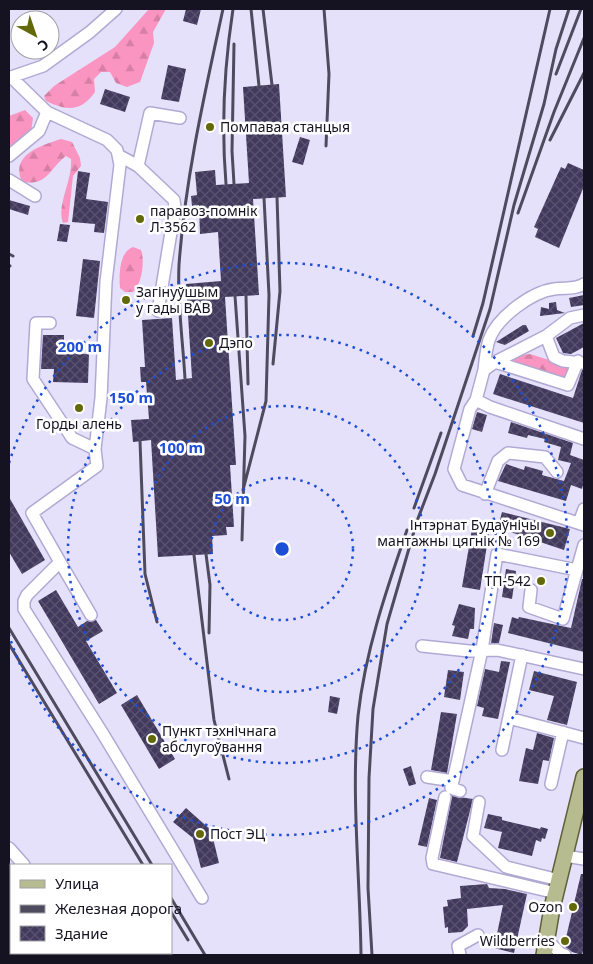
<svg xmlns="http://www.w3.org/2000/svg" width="593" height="964" font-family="'Noto Sans',sans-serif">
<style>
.forest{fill:url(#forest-firs)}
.building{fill:url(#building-cross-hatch)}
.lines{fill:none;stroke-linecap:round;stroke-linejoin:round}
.minor-casing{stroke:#b1a9d3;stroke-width:14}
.major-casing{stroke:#5f6239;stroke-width:18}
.minor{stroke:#fff;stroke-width:11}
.major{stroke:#b7bb90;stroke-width:15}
.rail{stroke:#4f4b5e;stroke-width:3}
.ring{fill:none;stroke:#1d4ed8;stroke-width:2.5;stroke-dasharray:2.5 5}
.poi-dot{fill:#636808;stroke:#fff;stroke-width:2}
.labels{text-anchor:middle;stroke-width:5;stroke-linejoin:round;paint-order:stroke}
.poi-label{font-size:14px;fill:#151221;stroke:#fff;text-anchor:start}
.centre{fill:#1d4ed8;stroke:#fff;stroke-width:2.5}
.ring-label{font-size:15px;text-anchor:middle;font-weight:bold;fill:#1d4ed8;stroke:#fff;stroke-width:5;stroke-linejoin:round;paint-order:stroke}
</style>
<defs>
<pattern id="forest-firs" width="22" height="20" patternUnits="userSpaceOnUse" patternTransform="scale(1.25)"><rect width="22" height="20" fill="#fa94c0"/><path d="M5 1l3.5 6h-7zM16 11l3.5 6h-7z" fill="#d57fa5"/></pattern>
<pattern id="building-cross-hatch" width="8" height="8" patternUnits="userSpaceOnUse" patternTransform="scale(1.25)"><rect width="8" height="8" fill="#423a5d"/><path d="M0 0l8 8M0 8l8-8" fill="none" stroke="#5a5370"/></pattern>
</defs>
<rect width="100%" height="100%" fill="#e5e1fb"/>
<path class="forest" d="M149 9H166L153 32 154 43 140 82 127 87 116 83 110 72H101L94 79 95 92C81 112 67 111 46 101L44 96 54 86 115 47Z
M25 110 33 118 31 132 9 149V116Z
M61 139 72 142 80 158 81 166 73 176 68 222 63 223C56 205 73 180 71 159L66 156C48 170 48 186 22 182 10 155 40 146 61 139Z
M133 247 141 250C145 261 142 284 133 292H125L120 288C119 275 119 252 133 247Z
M530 354 562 364 569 368 570 376 565 380 511 362 516 356Z"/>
<path class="building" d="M186 9H201L197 25 183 21Z
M168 65 186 69 179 102 161 99Z
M279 84 286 197 253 199 259 295 225 297 236 465H230L234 527H226L227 535 212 536 213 554 158 557 151 440 133 442 131 420 149 419 146 382H141L140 367H145L142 320 172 318 176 380 192 378 186 284 221 281 218 232 200 234 199 205 192 206 191 196 197 195 195 172 215 170 216 185 249 183 243 87Z
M105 89 130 97 125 112 100 104Z
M300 137 310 140 303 165 292 162Z
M568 163 584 170V186L559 248 535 237 538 229 534 227 561 167 565 169Z
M78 171 90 173 86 199 108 202 104 233 94 232 95 224 72 222Z
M9 200 30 206 28 215 9 209Z
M60 224 70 225 67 242 57 241Z
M83 259 100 261 94 318 76 316Z
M584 295V305L571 307 569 298Z
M556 302 557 310 565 313 540 316 541 307 549 309V303Z
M584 323V347L571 354 563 353 556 338Z
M523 325H526L529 331 505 345 496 342Z
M43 335H64V353L89 354 88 383 53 382 54 369H41Z
M582 370H584V423L493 394 500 374 573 398Z
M477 412 487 415 482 432 472 429Z
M511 422 573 443 570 455 584 460V481L582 489 571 485 566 501 498 481 506 464 524 470 525 466 543 471 542 475 564 481 571 463 558 460 561 447 544 442 545 439 528 435 527 438 508 433Z
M9 497 45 560 22 574 9 552Z
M502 512 570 529 564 550 498 528Z
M472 529 489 532 480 590 462 587Z
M506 569 516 571 512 599 502 597Z
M582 579H584V652L508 633 512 617 518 619 519 617 571 628Z
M56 590 78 627 87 621 96 620 103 631 86 641 117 693 99 704 38 601Z
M459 604 475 608 474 629H470L468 639 452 636 455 626 452 625Z
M494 623 503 625 499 643H491Z
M501 661 510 662 498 719 482 716 484 708 477 706 485 669 499 672Z
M448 670 464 672 460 700 444 697Z
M534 671 577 682 567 725 547 720 554 696 529 690Z
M137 695 175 759 159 769 121 705Z
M330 696 340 698 337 714 328 712Z
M441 712 457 714 447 773 431 770Z
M537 733 554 738 549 761 543 760 538 784 519 781 526 748 533 750Z
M411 766 416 784 409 786 403 769Z
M452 796 473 799 457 862 440 858Z
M429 798 437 800 427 847 418 845Z
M186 808 211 830 219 863 201 868 193 838 173 822Z
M488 814 502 817V820L540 829 541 827 548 829 545 839 542 838 541 842 536 840 532 856 498 848 502 832 484 828Z
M581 874H584V947L582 955 572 952 564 946Z
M487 884 489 888 505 889 527 894 514 953 494 948 503 905 467 909 468 926 462 932 448 933V927L445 928 443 907 448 906 447 900 461 898 460 886Z"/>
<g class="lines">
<defs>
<path id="minor" d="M9 77H11L47 112 107 140 117 150 120 165 106 282 101 398 95 449 97 466 32 513 60 562 27 595 24 601V609L103 734 202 898
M11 77 43 66 90 32 116 9
M118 155 138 166 174 200 175 208 158 311
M9 156 39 131 47 112
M138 166 150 113 180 118
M9 180 35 196
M584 315 570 318 546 336 495 362 484 370 476 400 490 407 584 439
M50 323H36L33 379 72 438 95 449
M546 336 554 357 563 361 583 363
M495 362 568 385 578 361
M484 370C485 361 486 349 489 340 497 317 532 292 554 289 566 287 574 290 584 284
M476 400 470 409 454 469 462 485 584 525
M485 494 498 461 508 453 545 457 557 472
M579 523 584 509
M60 562 91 615
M531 590 529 607 563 619 584 545
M422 646 469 651 497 650 584 669
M509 718 584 738
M502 750 522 655
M427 777 453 781 482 650 497 554 577 570
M453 781 451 788 460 791
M551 784 563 732
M445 797 432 858 433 864 556 893
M479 802 473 836 506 867 559 880
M9 848 24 865
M565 856 584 859
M9 881 11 885
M9 927 11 931
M546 939 560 953 565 955
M23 953 25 955
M78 953 80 955
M460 955 458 946 478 935"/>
<path id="major" d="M544 955 552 908 584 777"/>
</defs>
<use href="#minor" class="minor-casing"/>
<use href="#major" class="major-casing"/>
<use href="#minor" class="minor"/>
<use href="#major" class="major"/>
<path class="rail" d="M251 9 259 86
M263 9 272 85
M324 9 329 74 326 146
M234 44 232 151 234 184
M556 74 581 9
M550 140 584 73
M226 184C221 124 224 68 233 9
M518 213 554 112 584 38
M9 254 13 256
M9 265 10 266
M235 296 245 436 242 540
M246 296 248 384
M473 336 483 303 550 9
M273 364 280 291 277 197
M185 379C183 341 177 302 179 265 185 179 205 92 223 9
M140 441 145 574 157 622
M243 490 266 401 269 295 264 198
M414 508 441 433
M206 554 210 585 209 633
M194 555 214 720 229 779
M9 628 152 865
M9 644 143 865
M171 898 205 955
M9 910 11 914
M171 912 188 940
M33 953 34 955
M361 955C360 876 351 795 358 716 365 652 386 591 407 530
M372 955 368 888 369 778 373 709 387 624 417 521 435 474 490 309 514 205 544 104 556 49 569 9"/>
</g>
<g class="ring">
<circle cx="282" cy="549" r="71"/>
<circle cx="282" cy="549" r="143"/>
<circle cx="282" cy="549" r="214"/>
<path d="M9 463A286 286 0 1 1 9 635"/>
</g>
<g class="poi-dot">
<circle cx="210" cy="127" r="5"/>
<circle cx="140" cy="219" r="5"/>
<circle cx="126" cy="300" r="5"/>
<circle cx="209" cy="343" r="5"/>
<circle cx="79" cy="408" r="5"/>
<circle cx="550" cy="533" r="5"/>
<circle cx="541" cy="581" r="5"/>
<circle cx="152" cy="739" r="5"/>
<circle cx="200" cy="834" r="5"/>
<circle cx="573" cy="907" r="5"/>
<circle cx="565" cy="941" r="5"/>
</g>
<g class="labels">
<g class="poi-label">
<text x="220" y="132">Помпавая станцыя</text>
<text x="150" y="216">паравоз-помнік<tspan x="150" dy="16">Л-3562</tspan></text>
<text x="136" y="297">Загінуўшым<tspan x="136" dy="16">у гады ВАВ</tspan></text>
<text x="219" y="348">Дэпо</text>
<text x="79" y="429" text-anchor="middle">Горды алень</text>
<text x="540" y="530" text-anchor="end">Інтэрнат Будаўнічы<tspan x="540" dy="16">мантажны цягнік № 169</tspan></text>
<text x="531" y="586" text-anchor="end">ТП-542</text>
<text x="162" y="736">Пункт тэхнічнага<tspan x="162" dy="16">абслугоўвання</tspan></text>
<text x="210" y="839">Пост ЭЦ</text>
<text x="563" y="912" text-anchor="end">Ozon</text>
<text x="555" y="946" text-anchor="end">Wildberries</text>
</g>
</g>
<circle cx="282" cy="549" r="8" class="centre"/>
<g class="ring-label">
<text x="80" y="352">200 m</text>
<text x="131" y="403">150 m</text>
<text x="181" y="453">100 m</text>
<text x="232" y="504">50 m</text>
</g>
<rect width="593" height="964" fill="none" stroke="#151221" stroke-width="20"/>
<rect x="10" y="864" width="162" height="90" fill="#ffffff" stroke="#a1a0a6"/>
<rect x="20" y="880" width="25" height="8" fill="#b7bb90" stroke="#a1a0a6"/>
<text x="55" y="889" font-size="15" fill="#151221">Улица</text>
<rect x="20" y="905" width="25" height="8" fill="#4f4b5e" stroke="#a1a0a6"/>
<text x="55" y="914" font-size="15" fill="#151221">Железная дорога</text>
<rect x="20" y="926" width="25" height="15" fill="url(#building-cross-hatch)" stroke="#a1a0a6"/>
<text x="55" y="939" font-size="15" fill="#151221">Здание</text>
<g transform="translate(35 35) rotate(140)"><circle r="24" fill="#ffffff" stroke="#a1a0a6"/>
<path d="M0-4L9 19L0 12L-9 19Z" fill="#636808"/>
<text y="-8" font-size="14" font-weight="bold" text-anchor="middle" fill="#151221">С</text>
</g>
</svg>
